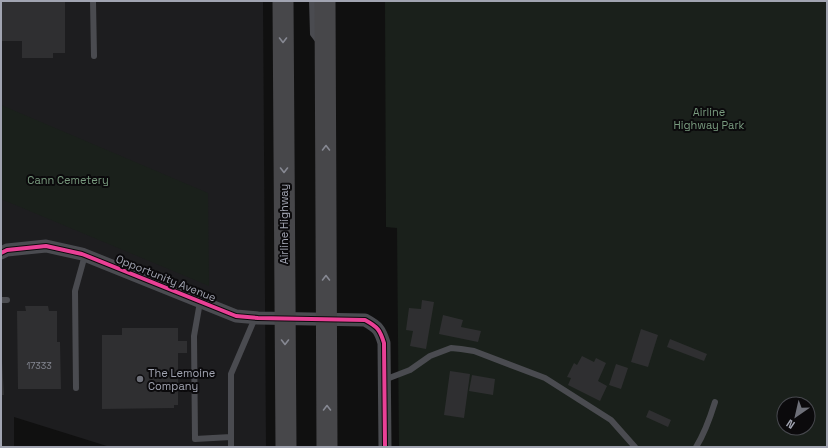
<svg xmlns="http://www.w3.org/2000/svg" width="828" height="448" font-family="'Space Grotesk',sans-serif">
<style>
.built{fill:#1d1d1f}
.green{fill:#1a201b;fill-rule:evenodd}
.building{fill:#2f2f31}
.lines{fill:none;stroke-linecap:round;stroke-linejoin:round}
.service{stroke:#4a4b50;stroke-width:6}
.minor{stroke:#4a4b50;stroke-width:13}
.trunk{stroke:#47474a;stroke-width:21}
.cycleway-casing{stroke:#0b0a0c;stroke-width:6}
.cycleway{stroke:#ea4096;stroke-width:4}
.oneway{stroke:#868892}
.poi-dot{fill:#6e7079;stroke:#0b0a0c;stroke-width:1.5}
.labels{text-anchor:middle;stroke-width:4;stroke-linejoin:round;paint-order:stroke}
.number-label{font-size:9px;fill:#848791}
.park-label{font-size:11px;fill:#799b7f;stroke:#0b0a0c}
.street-label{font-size:11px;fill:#a1a4b1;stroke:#0b0a0c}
.poi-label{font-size:11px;fill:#a1a4b1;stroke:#0b0a0c;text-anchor:start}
</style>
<rect width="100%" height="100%" fill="#101010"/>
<path class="built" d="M1 1H263L266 447H110L14 417V447H1Z"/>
<path class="green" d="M385 1H827V447H399L397 228 386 227ZM784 404H808V428H784Z
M1 105 208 193 209 286 1 199Z"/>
<path class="building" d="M1 1H65V53H53V58H22V41H1Z
M422 300 434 302 426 349 410 346 413 331 406 330 409 308 421 309Z
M25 306H48L49 311H57V342H60L61 389H18L17 311H26Z
M443 315 463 320 461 327 481 331 478 342 439 334Z
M122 328H178V341H187V353H178V405H174V408L102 409V335H122Z
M641 329 658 335 648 367 631 362Z
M670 339 707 354 704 361 667 347Z
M582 356 594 362 596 358 606 363 598 381 607 386 600 401 568 385 571 378 567 377 574 363 577 365Z
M1 361H2L4 395H1Z
M616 364 628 368 621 389 609 385Z
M450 371 470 374 464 418 444 415Z
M472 375 495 379 493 395 469 391Z
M649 410 671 420 668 427 646 417Z"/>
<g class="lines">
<path class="service" d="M93 1 94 56
M312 1 313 34 319 42
M1 300H7
M200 302 194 336 195 439 231 437
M384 380 410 370 430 356 451 348 461 349 474 351 545 378 611 420 635 447
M76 388 75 291 85 255
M231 447V374L255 318
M696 447C705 433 710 418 715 402"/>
<path class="minor" d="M1 253 7 250 46 246 82 254 236 316 258 318 365 320C378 327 380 330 384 343L385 447"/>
<path class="trunk" d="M283 1 286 447
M325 1 327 447"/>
<defs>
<path id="cycleway" d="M1 253 7 250 46 246 82 254 236 316 258 318 365 320C378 327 380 330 384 343L385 447"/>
</defs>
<use href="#cycleway" class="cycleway-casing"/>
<use href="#cycleway" class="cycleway"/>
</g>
<defs><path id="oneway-chevron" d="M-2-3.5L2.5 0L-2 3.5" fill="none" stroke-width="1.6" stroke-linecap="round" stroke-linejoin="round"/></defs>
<g class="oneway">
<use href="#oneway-chevron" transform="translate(283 40) rotate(90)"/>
<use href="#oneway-chevron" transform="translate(326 148) rotate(-90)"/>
<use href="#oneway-chevron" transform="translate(284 170) rotate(90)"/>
<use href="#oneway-chevron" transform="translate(326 278) rotate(-90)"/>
<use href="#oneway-chevron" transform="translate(285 342) rotate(90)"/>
<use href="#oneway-chevron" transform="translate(327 408) rotate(-90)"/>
</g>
<circle class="poi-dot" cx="140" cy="379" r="4"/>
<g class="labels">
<g class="number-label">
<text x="39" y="369">17333</text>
</g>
<g class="park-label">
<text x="709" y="116">Airline<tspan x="709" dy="13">Highway Park</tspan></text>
<text x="68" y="184">Cann Cemetery</text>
</g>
<g class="street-label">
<text transform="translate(284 224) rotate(-90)" y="4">Airline Highway</text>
<text transform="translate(166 278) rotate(22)" y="4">Opportunity Avenue</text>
</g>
<g class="poi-label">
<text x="148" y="377">The Lemoine<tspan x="148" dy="13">Company</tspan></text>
</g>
</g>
<rect width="828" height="448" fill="none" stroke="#a1a4b1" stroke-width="4"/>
<g transform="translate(796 416) rotate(214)"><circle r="19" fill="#0b0a0c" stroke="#47484e"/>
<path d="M0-3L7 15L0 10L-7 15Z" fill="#6e7079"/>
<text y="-6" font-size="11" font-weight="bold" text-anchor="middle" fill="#a1a4b1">N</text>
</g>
</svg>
